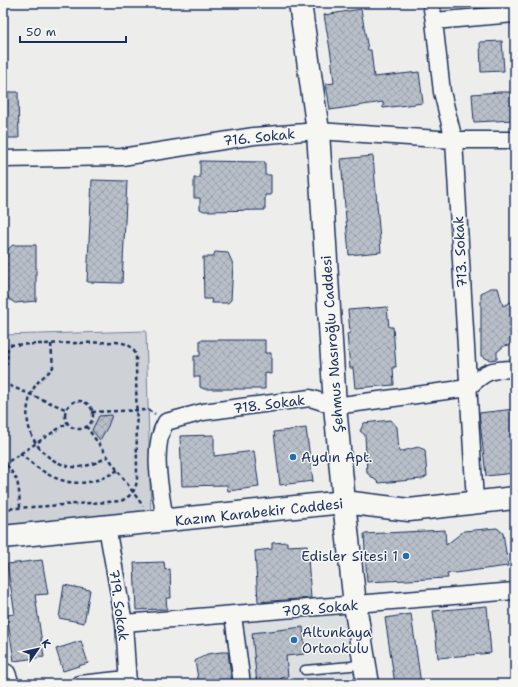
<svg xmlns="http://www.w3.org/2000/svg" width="518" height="687" font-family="'Shantell Sans',sans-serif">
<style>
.built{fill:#dde0e1}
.park{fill:#ced2d7;stroke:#74809a}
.building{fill:url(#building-cross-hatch);stroke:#1b2f5e}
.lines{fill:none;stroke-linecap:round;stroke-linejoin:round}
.lane-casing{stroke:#1b2f5e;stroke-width:11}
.street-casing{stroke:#1b2f5e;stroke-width:19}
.secondary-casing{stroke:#1b2f5e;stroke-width:25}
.path{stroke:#1b2f5e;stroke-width:2.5;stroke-dasharray:4 3;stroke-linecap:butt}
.lane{stroke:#f6f6f2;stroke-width:8}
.street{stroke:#f6f6f2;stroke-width:16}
.secondary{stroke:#f6f6f2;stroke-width:22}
.poi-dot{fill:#1f6fb2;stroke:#f6f6f2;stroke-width:1.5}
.labels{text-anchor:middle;stroke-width:3;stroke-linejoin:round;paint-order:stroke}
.street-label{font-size:14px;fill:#1b2f5e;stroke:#f6f6f2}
.poi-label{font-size:14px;fill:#1b2f5e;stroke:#f6f6f2;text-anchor:start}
</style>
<defs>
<pattern id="building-cross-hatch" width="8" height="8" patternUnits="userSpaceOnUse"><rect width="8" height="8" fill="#b9bfc8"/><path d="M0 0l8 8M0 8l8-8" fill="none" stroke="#9ea4ae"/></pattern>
</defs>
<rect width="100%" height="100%" fill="#edeeec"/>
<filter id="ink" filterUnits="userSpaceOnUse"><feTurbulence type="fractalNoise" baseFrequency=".025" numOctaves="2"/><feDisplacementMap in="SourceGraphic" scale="8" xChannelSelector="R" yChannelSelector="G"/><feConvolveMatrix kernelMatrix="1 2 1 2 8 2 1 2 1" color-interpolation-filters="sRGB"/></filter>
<g filter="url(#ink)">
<path class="built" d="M344 615 353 684H246L238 623Z"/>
<path class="park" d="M146 331 151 516 3 525V335Z"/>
<path class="building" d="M361 9 368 50H371L374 77 419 72 423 103 383 108V102L330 110 326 84 334 83 331 55 324 15Z
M502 41 504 71 481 72 480 42Z
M3 92H18L19 138H3Z
M499 92H515V120L474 122 472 94Z
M373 156 381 252 349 255 341 159Z
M200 161 265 162V175H271V195H265V210L204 211 200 209V198H194V178H200Z
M92 180 127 181 122 283 87 282Z
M13 245H36V301L15 303 9 299 6 293V254L9 248Z
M215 252 228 253 233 264 231 300 228 303H212L211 299H204L203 257H213Z
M491 288H498L503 306 515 300V344L504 346 497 352V359L490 360 481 356V293Z
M387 307 389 327H393L396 367H393L394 385 355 388 353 368H350L347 334 350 333 348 310Z
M200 340H265V353H271V374L265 373V389H204L200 387V377H194V356H200Z
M515 409V473L486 476 479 413Z
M112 415 108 426 100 440 92 430 99 416Z
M391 420 397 427 399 452 418 447 425 450 427 476 422 479 379 483 367 473 365 435 360 431 364 423Z
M306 428 313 481 280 485 274 432Z
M214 435V456L254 451 259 487 228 491 227 485 182 486 180 436Z
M497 528 503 533 508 566 447 574 448 578 367 582 364 534 445 530 446 545 464 531Z
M287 542V546L307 545 311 598 258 602 255 551 272 549V543Z
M42 560 48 594 35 595 44 657 14 661 7 615 15 614 7 564Z
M164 562 165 570 170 569 171 598H166L167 609 136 610 134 563Z
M64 585 90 590 84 623 59 618Z
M487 606 491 653 438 658 433 611Z
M411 614 421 684H395L385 618Z
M303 627 305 654 286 656 288 677 281 678 282 684H257L252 633Z
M81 641 88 663 63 671 56 649Z
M221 652H228L232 684H199L195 661 207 654Z"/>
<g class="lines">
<defs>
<path id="lane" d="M305 670 351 666 364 663"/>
<path id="street" d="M431 3 434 21 442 92 454 140 475 502
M434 21 515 14
M3 159 122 157 254 136 318 131 454 140H515
M165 521C161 491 150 448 166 422L203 412 310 398 335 406 468 388C485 371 491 369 515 369
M107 527 124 623 128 684
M233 615 242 684
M124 623 515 591
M3 671 7 673 11 684
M80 684 127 679"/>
<path id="secondary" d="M300 3 318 131 335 406 344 502 355 605 368 684
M3 537 344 502 409 510 515 498"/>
</defs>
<use href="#lane" class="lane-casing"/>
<use href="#street" class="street-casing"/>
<use href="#secondary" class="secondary-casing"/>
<path class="path" d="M51 344 53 367C50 372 46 374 42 378 35 384 31 392 29 401 21 431 42 463 73 467 85 468 98 462 108 457
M3 345 116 342C126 343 132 345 136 355L137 479C136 491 131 496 121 501L3 509
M3 372 7 362 8 345
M3 383 65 409
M65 415a14 14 0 1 1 28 0a14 14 0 1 1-28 0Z
M92 412 148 410 155 414
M86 426 143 506
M20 453C51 482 79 494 118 470
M3 459 17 480 19 491 20 508
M3 465 67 423"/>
<use href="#lane" class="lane"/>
<use href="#street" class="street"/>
<use href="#secondary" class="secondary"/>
</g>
</g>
<g class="poi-dot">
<circle cx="293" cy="457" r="4"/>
<circle cx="406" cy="556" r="4"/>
<circle cx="294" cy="640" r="4"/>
</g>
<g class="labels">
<g class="street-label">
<text transform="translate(259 137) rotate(-6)" y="5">716. Sokak</text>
<text transform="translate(460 252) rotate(-93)" y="5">713. Sokak</text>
<text transform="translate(332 344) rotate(-94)" y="5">Şehmus Nasıroğlu Caddesi</text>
<text transform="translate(269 404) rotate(-7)" y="5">718. Sokak</text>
<text transform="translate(259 512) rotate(-6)" y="5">Kazım Karabekir Caddesi</text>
<text transform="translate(119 605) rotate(82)" y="5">719. Sokak</text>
<text transform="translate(320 608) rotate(-5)" y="5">708. Sokak</text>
</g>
<g class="poi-label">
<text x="301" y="462">Aydın Apt.</text>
<text x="398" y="561" text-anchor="end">Edisler Sitesi 1</text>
<text x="302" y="637">Altunkaya<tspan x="302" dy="16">Ortaokulu</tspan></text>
</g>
</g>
<rect width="518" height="687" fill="none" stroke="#f6f6f2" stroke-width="16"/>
<rect x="8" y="8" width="502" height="671" fill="none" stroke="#1b2f5e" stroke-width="1.5" filter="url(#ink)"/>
<g transform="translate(38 649) rotate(56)" stroke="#f6f6f2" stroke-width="3" paint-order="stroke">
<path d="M0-3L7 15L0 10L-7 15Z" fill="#1b2f5e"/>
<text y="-6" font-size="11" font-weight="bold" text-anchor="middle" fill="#1b2f5e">K</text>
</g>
<path d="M20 36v6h106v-6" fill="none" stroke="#1b2f5e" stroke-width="2"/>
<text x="26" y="36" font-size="12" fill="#1b2f5e" stroke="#f6f6f2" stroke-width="3" paint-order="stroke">50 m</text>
</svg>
